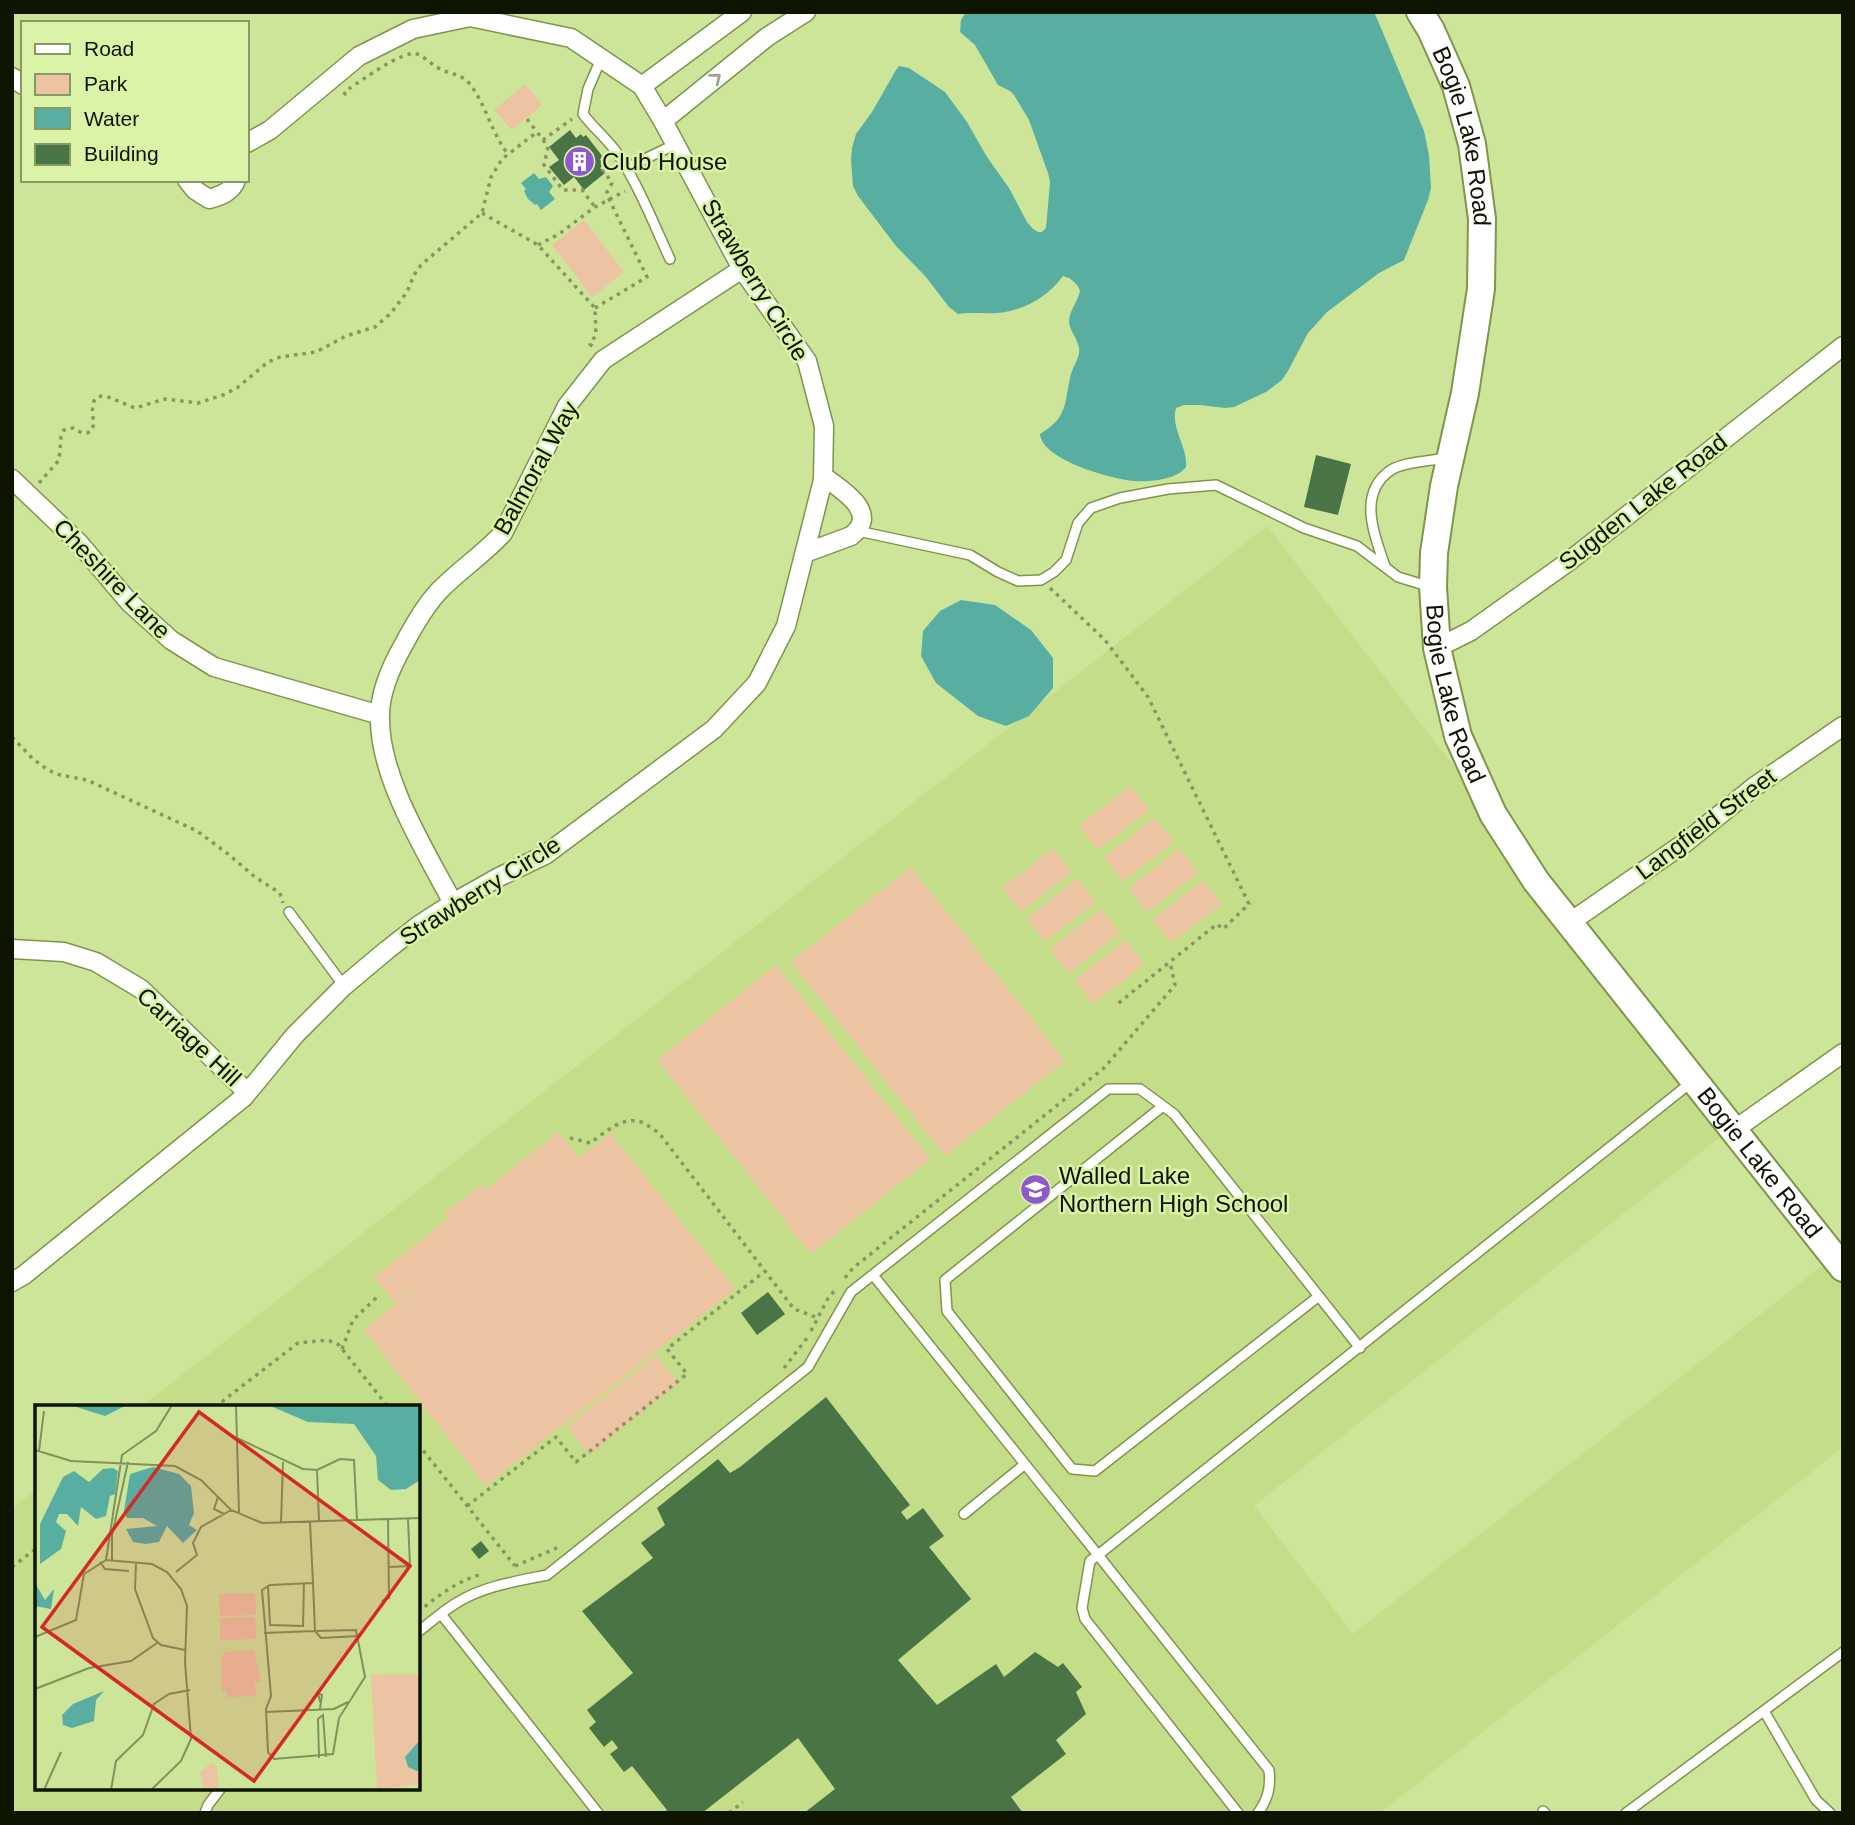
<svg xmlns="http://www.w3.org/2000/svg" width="1855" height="1825" font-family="Helvetica,sans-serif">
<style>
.built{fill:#c3dd89}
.green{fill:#ecc4a1}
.water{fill:#58aea1}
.building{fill:#497446}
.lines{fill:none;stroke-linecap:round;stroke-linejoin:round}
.lane-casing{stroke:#80954c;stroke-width:12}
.street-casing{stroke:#80954c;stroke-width:21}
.secondary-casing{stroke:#80954c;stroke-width:30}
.path{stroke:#869760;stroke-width:3.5;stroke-dasharray:3.5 5;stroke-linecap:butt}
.lane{stroke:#fff;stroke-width:9}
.street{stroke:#fff;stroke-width:18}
.secondary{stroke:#fff;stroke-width:26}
.oneway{stroke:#9ea199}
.labels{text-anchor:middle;stroke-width:5;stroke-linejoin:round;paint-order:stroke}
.street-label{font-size:24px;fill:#0d1400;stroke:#daf3a6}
.poi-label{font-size:24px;fill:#0d1400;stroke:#daf3a6;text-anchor:start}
.inset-road{fill:none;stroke:#80915c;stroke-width:2}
.view{fill:#d62828;fill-opacity:0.15;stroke:#d62828;stroke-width:3.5}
.inset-edge{fill:none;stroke:#0d1400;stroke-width:3.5}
</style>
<rect width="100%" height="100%" fill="#cde599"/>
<path class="built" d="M1267 526 1734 1126 1254 1506 1353 1634 1836 1255 1843 1264V1447L1380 1813H12V1508L37 1489V1788H418V1407H141Z"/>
<path class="green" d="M525 84 542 105 512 130 494 110Z
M584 220 624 272 592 297 552 245Z
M1130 786 1149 810 1098 850 1079 826Z
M1155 818 1174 842 1123 881 1104 857Z
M1053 848 1072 872 1021 912 1002 888Z
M1179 849 1198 873 1147 912 1128 889Z
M911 867 1065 1061 945 1156 791 962Z
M1077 878 1096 902 1045 942 1027 918Z
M1203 880 1222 904 1171 943 1152 920Z
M1101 909 1120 933 1069 973 1050 949Z
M1126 940 1144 964 1093 1004 1075 980Z
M776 965 930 1159 811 1254 657 1060Z
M558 1132 579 1158 610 1133 735 1289 486 1486 364 1330 433 1274 395 1303 374 1277 448 1219 444 1213 482 1184 486 1189Z
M656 1355 679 1383 589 1455 567 1426Z"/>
<path class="water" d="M966 12H1374L1381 28 1424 131 1429 155 1431 188 1428 200 1404 260 1379 273 1327 312 1308 333 1288 371 1282 380 1266 392 1234 407 1225 408 1200 405H1184L1176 408C1170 428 1188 447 1186 467 1176 480 1150 482 1134 481 1111 479 1042 460 1040 434 1069 417 1064 402 1071 374 1073 367 1078 360 1079 353 1081 342 1070 333 1069 322 1069 310 1078 302 1080 291 1078 284 1070 277 1063 276 1048 297 1023 311 997 313 984 314 971 312 958 314L949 307 926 277 896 246 858 196 853 186 851 160 852 148 856 134 872 112 896 70 899 66 909 68 945 92 967 122 987 157 1009 188 1027 222 1033 229 1038 232H1042L1046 228 1050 182 1048 173 1029 120 1014 95 1010 91 998 85 975 45 960 32 961 20Z
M534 173 539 179 546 177 553 186 549 192 555 199 541 210 537 204 535 205 528 199 524 191 526 189 521 183Z
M961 600 995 605 1031 630 1053 658V688L1029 716 1006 726 978 716 936 683 921 656 923 631 940 611Z"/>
<path class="building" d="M570 130 576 138 581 134 583 137 586 135 603 157 600 159 605 164 600 168 605 173 584 190 574 177 564 185 549 167 559 160 549 147Z
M1316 455 1351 464 1338 515 1304 507Z
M768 1292 785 1314 757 1335 741 1313Z
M826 1397 910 1505 901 1512 907 1520 923 1508 944 1536 929 1547 971 1599 898 1660 937 1705 996 1664 1004 1677 1035 1652 1058 1667 1063 1663 1082 1687 1076 1692 1086 1714 1056 1740 1066 1754 1011 1797 1023 1813H804L835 1789 798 1738 702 1813H663L667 1810 632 1766 624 1772 610 1754 618 1748 612 1740 604 1747 589 1728 596 1722 587 1710 633 1673 582 1611 653 1558 641 1543 665 1525 657 1508 718 1459 730 1473 740 1467Z
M481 1541 489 1551 479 1559 471 1549Z"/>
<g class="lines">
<defs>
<path id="lane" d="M601 59 588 89 583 114C594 129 609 140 619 156 640 188 654 225 670 259
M626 168 676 144
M858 531 970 555 998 572 1018 581 1041 580 1054 572 1066 560 1078 523 1091 508 1120 498 1168 489 1216 485 1304 528 1357 546 1398 577 1431 587
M1385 566C1374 534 1357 493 1391 470 1403 462 1431 461 1445 458
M289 912 344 986
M1163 1106 945 1280 947 1311 1072 1469 1095 1471 1319 1296
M873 1275 1098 1555 1090 1561 1082 1608 1085 1619 1238 1813
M964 1514 1025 1464
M441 1614 598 1813
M418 1632C431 1622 444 1610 458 1602 484 1586 517 1581 547 1575L808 1367 851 1292 1108 1089H1140L1174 1114 1360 1348
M1764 1711 1816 1800 1830 1813
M1543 1811 1545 1813
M205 1813 208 1805 221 1788
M1258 1813C1268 1799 1271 1787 1269 1770L1098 1555 1693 1081
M1626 1813 1843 1652"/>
<path id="street" d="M12 77 23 85
M642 86 742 12
M663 121 767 37 806 12
M187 180 195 190 209 199C220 196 232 192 236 180
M12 479 79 543 129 602 171 640 214 667 380 715
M805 553 851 536C881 513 842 490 823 476
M1437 648 1471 631 1568 562 1843 346
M453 903C425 850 378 776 380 715 380 690 392 665 404 644 414 625 425 606 439 591 459 570 484 554 503 533L567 406 603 360 742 269
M1569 923 1686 842 1754 787 1843 726
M12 949 64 952 96 962 141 989 247 1092
M1734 1130 1843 1053
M12 1282 24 1275 244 1097 295 1035 344 986 387 950 419 925 453 903 499 877 545 855 714 729 757 683 786 626 823 480 824 426 807 361 742 269 663 121 642 86 571 38 470 17 413 29 359 56 270 130 247 143"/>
<g id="secondary">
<path id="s1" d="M1420 12 1431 30 1456 86 1472 144 1482 219 1481 289 1465 393 1444 486 1434 553 1433 587 1437 648 1458 736 1493 814 1536 881 1843 1268"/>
</g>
</defs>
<use href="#lane" class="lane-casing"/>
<use href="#street" class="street-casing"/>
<use href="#secondary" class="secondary-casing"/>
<path class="path" d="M344 92 345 94 350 88C361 81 404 49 417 54 425 57 432 65 440 69 452 75 464 74 472 87 487 108 492 134 508 154
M527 119 537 132
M543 140 548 147 544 165 563 190H582L595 207
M482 213 538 245 595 308 596 335 590 344 593 347
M538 245 559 234 595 207 625 191
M595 308 647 277 609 199 607 192 612 183 601 167
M39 483 59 460 61 437 64 430 73 428C79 432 86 436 92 430 96 420 89 409 95 399L101 396 108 397 135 408 165 399 198 403 223 395 237 388 268 362 280 357 316 352 346 336 375 327 391 313 407 292 414 275 421 265 482 213 491 177 502 159 537 132 543 140 572 119
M1050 588 1105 640 1148 697 1249 904 1223 929 1217 924 1115 1006
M12 737 33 759 48 770 60 775 87 780 197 831 228 854 255 877 280 893 283 903
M570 1138 590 1143C605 1133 623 1114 644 1123 649 1126 654 1130 659 1133L794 1309 818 1318
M845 1278 853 1268 1104 1068 1175 985 1170 962
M811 1331 827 1300 835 1290
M342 1349 353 1320 378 1296
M784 1368 807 1338
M215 1407 298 1343 328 1340 339 1345 388 1407
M418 1444 515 1566
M467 1506 556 1437 576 1462 687 1374 667 1349 765 1271
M515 1566 559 1547
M12 1567 37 1548
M418 1612C438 1596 458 1580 483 1574
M729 1813 743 1802"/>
<use href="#lane" class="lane"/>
<use href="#street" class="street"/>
<use href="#secondary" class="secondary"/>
</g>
<defs><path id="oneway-chevron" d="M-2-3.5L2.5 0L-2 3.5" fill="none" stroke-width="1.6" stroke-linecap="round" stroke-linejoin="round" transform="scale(1.75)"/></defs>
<use class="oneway" href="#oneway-chevron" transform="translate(716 78) rotate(-39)"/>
<defs>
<symbol id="building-disc" viewBox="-11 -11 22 22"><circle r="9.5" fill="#9058d0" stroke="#daf3a6"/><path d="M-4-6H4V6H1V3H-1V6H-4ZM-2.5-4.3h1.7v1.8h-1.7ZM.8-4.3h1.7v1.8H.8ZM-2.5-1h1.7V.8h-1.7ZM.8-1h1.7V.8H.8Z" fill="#fff"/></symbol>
<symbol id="school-disc" viewBox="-11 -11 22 22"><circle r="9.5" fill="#9058d0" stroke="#daf3a6"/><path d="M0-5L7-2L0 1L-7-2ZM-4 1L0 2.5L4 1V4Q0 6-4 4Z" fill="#fff"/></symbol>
</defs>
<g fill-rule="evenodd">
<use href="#building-disc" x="562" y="144" width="35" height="35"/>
<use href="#school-disc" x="1018" y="1172" width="35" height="35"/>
</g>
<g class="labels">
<g class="street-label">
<text dy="8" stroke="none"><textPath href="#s1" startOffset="133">Bogie Lake Road</textPath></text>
<text transform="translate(755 280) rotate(59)" y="8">Strawberry Circle</text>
<text transform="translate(536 468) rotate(-61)" y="8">Balmoral Way</text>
<text transform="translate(1643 502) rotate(-38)" y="8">Sugden Lake Road</text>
<text transform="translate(112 579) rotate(46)" y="8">Cheshire Lane</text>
<text dy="8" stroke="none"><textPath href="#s1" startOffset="700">Bogie Lake Road</textPath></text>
<text transform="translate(1706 824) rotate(-37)" y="8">Langfield Street</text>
<text transform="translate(480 891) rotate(-32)" y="8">Strawberry Circle</text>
<text transform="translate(189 1037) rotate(43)" y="8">Carriage Hill</text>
<text dy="8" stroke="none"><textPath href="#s1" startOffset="1267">Bogie Lake Road</textPath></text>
</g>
<g class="poi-label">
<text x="602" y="170">Club House</text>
<text x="1059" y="1184">Walled Lake<tspan x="1059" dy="28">Northern High School</tspan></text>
</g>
</g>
<g transform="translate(35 1405)">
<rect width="385" height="385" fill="#cde599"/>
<path d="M220 188 221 210 185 211 184 189ZM220 212 221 234 185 235V213ZM219 245 226 276 220 277 221 291 192 292V286H187L186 253 190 247ZM385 269V335L370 352 374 363 385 366V379L342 385 336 270ZM176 358 182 361 184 385H169L165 367Z" fill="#ecc4a1"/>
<path d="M35 0H92L70 11ZM233 0H385V75L371 84 356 85 343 75 341 51 319 19 273 17ZM118 62 144 69 156 81 159 108 154 120 162 125 148 138 132 121 124 137 111 139 98 137 91 124 122 121 108 113H92L89 106 95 69ZM78 63 83 66 80 89 75 91 71 111 61 114 46 102 43 121 32 109H24L21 117 31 126 26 144 5 159V119L28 72 39 66 54 77 68 64ZM0 178 10 195 19 184 16 204 0 201ZM69 286 61 295 59 316 37 323 28 320 27 310 38 299ZM385 335V366H382L373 362 370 352Z" fill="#58aea1"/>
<path class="inset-road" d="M201 0 204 108M202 33 268 64 282 65 305 54 319 55 322 115M0 45 36 56 140 61 166 75 196 105 227 118 385 113M4 46 9 6M282 65 284 116M183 92 179 104 189 109M275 117 278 178 280 226 321 225 330 272 304 313 298 349 239 354 233 347 231 304 236 291 227 185 235 180 278 178M246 118 248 57M71 155 87 50 121 26 137 0M77 155V130L93 57M65 157 70 164 94 166M101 159 100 184 118 233 126 240 150 245M354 162 375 161 373 114M141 167 162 150 158 138 166 122 196 105M233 180 235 220 268 221 269 178M347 196 354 193 353 114M229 228 280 226 286 233 324 231M0 232 41 215 49 169 71 155 117 159 132 167 146 184 152 201 150 257 156 334 146 356 116 385M0 284 54 263 96 256 122 238M285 297 283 288 287 290 285 304M231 307 299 304 313 297M284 353 283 314 288 310 291 352M9 385 26 347M76 385 81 356 108 330 119 299 134 289 155 285"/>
<path class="view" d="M164 7 375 161 219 376 7 222Z"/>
<rect width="385" height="385" class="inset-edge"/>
</g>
<rect width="1855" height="1825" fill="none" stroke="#0d1400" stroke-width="28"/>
<rect x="21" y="21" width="228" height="161" fill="#daf3a6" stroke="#889a64" stroke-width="2"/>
<rect x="35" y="44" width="35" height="10" fill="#ffffff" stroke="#889a64" stroke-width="2"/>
<text x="84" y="56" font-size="21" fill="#0d1400">Road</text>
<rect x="35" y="74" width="35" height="21" fill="#ecc4a1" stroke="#889a64" stroke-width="2"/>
<text x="84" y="91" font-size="21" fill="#0d1400">Park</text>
<rect x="35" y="108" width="35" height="21" fill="#58aea1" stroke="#889a64" stroke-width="2"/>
<text x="84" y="126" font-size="21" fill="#0d1400">Water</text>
<rect x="35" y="144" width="35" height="21" fill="#497446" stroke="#889a64" stroke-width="2"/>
<text x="84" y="161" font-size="21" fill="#0d1400">Building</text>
</svg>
